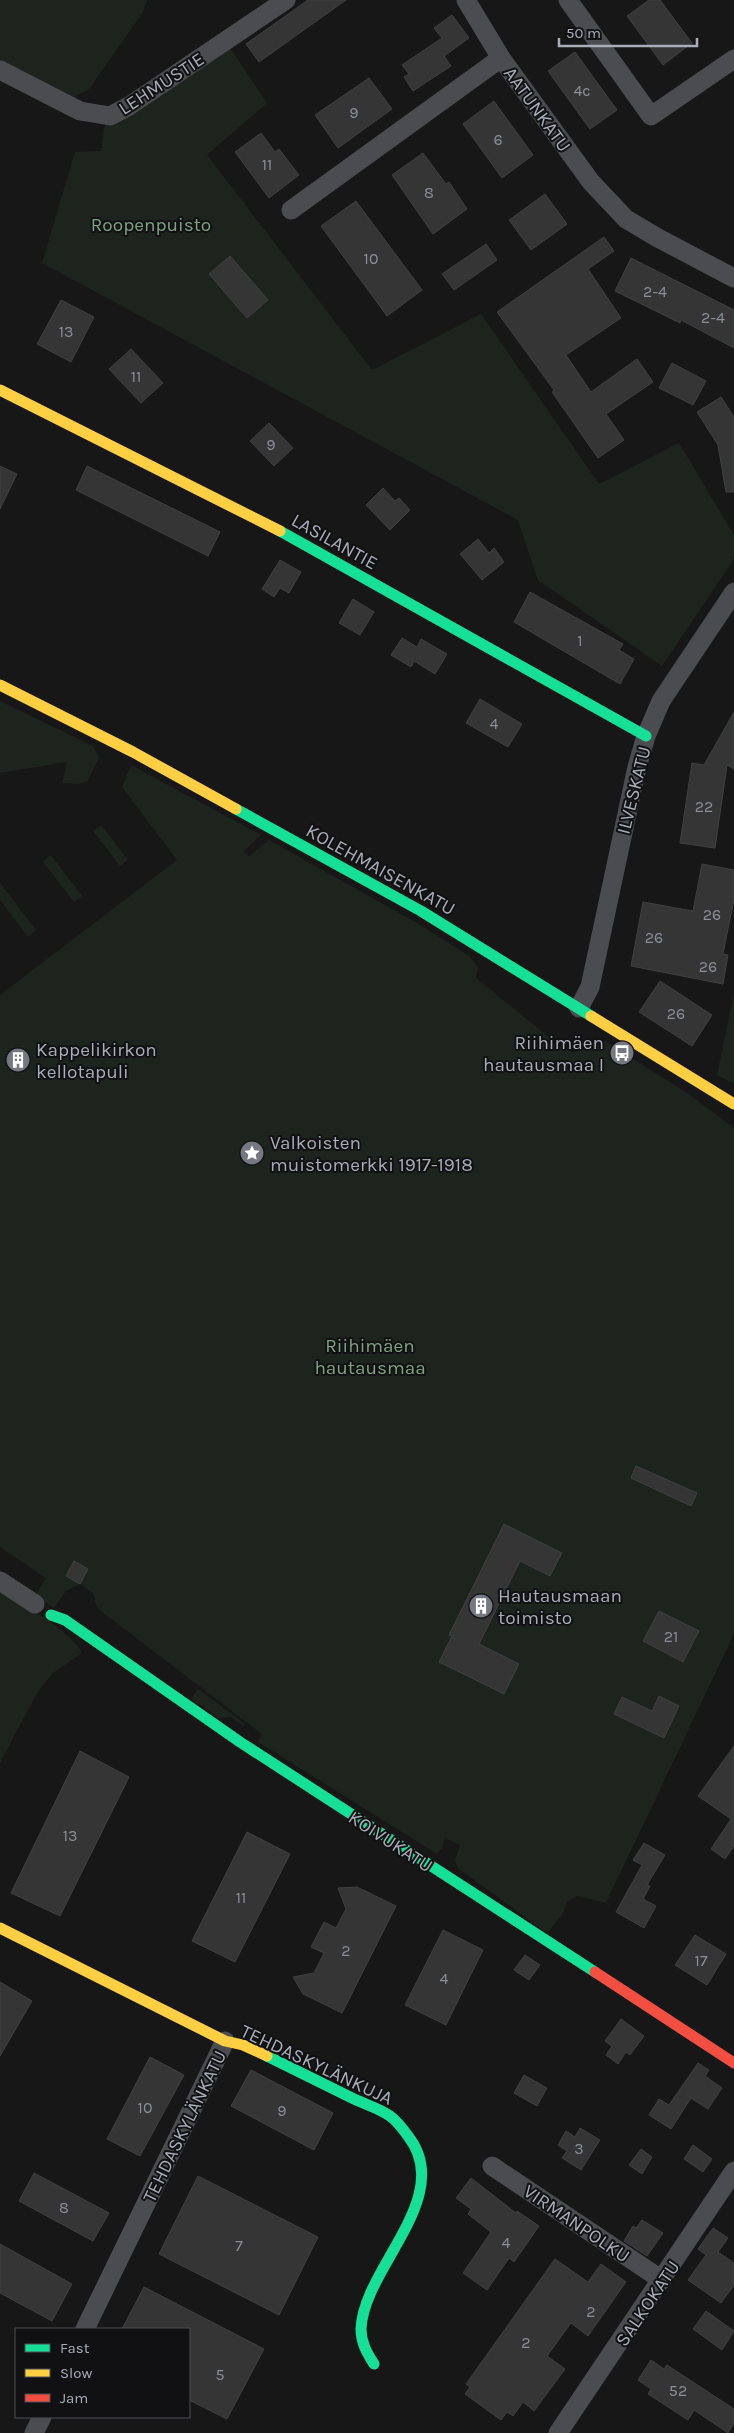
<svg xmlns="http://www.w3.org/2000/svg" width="734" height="2433" font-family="Karla,sans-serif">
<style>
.green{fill:#1d241e}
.building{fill:#353536;stroke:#3f4043}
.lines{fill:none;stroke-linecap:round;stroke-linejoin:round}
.street{stroke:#4b4c50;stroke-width:19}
.fast{stroke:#16e098;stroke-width:11}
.slow{stroke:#ffcf43;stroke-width:11}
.jam{stroke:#f24e42;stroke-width:11}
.labels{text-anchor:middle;stroke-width:4;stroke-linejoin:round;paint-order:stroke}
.number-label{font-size:16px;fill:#8b8f98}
.street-label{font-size:19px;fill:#a8adb8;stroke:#111113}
.park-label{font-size:19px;fill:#7fa381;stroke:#111113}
.poi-label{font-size:19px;fill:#a8adb8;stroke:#111113;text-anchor:start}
</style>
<rect width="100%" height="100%" fill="#171717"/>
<path class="green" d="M0 0H147L143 12 89 89 74 97 0 60Z
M228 45 267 103 207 155 372 370 481 314 599 484 679 443 734 535V559L662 666 538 580 518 520 42 263 75 152 101 151 105 124Z
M0 701 93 746 99 757 88 781 79 784 62 783 67 762 0 773Z
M131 765 261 835 243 852 249 856 269 840 417 923 469 956 478 967 476 978 556 1043 574 1053 592 1040 600 1038 690 1095 734 1128V1634L606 1903 577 1896 567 1902 562 1915 547 1933 458 1868 455 1860 460 1845 445 1838 442 1848 437 1854 258 1742 262 1734 97 1608 93 1593 80 1584 66 1591 54 1608 35 1595 46 1578 0 1547V995L177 860 122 787Z
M101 825 128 860 120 866 93 831Z
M51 855 82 896 74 902 43 862Z
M0 883 36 930 28 937 0 900Z
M734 993V1084L717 1075Z
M0 1589C19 1602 75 1634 82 1653L53 1673 38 1691 0 1763Z
M198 1689 244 1723 243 1726 231 1717 219 1718 191 1699Z"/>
<path class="building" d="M308 0H346L259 62 246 44Z
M649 0H660L692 43 663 65 627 16Z
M452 15 469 38 444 56 451 66 413 91 404 77 409 74 402 65 442 38 434 28Z
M575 52 617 110 590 129 548 71Z
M369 78 392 109 338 148 315 115Z
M494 101 533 155 502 178 463 124Z
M261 133 275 152 279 149 299 175 269 198 235 152Z
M423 153 446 184 449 182 467 209 433 234 392 175Z
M545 194 567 224 531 250 509 220Z
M356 201 422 290 387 316 321 226Z
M604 237 614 251 588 269 621 318 566 355 591 392 637 359 653 382 606 414 624 440 598 458 552 392 554 390 497 312Z
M486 244 497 260 454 290 442 274Z
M230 256 268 300 247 318 209 274Z
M631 258 734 310V348L681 320 680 323 615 291Z
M61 300 94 317 71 362 37 344Z
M131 349 163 383 141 403 109 369Z
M672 363 706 381 693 405 659 388Z
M721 397 734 417V492H726L718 445 697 412Z
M269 423 293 448 274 466 250 441Z
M0 466 17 474 0 509Z
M87 466 220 532 208 556 76 490Z
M383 488 395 501 399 498 410 510 390 530 366 505Z
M478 539 489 553 494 548 504 562 482 580 460 554Z
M280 560 301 572 289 593 280 588 274 597 262 589Z
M530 592 623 644 619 650 634 659 620 684 514 622Z
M353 599 374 612 360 635 339 623Z
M402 638 417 647 421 639 447 654 435 674 414 661 411 667 391 655Z
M480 699 522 724 508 747 466 723Z
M734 712V769L727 765 715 848 680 843 692 763 704 765Z
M702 864 734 870V899L723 954 728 955 723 984 631 966 643 902 693 911Z
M660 981 712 1015 692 1046 639 1012Z
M636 1466 697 1493 691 1506 631 1478Z
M504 1524 562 1553 550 1576 520 1561 479 1644 519 1664 504 1694 439 1662 452 1636 449 1635Z
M74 1561 88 1569 80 1584 66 1576Z
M659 1611 699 1631 683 1662 643 1641Z
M659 1696 679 1706 664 1738 614 1714 622 1697 652 1711Z
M734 1746V1846L725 1859 711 1849 731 1819 698 1796Z
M80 1751 129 1777 60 1916 11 1893Z
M247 1832 290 1854 235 1962 192 1941Z
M644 1843 665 1855 647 1885 650 1886 643 1899 656 1906 644 1928 616 1912 642 1865 633 1860Z
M357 1887 396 1906 342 2013 303 1994 293 1977 314 1973 324 1953 311 1947 324 1922 336 1928 346 1909 338 1888Z
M443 1930 483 1950 446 2025 405 2005Z
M695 1935 726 1954 707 1985 675 1965Z
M525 1955 540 1965 529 1980 514 1970Z
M0 1982 32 2001 0 2056Z
M621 2019 644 2036 630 2055 626 2052 618 2064 606 2055 612 2046 605 2041Z
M150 2057 184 2075 140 2156 107 2139Z
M698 2063 709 2070 705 2076 722 2088 708 2109 691 2098 671 2129 649 2115 659 2099 669 2105Z
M251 2070 333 2113 314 2150 231 2106Z
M524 2075 547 2088 537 2106 514 2093Z
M580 2128 600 2140 581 2170 562 2158 567 2151 558 2145 566 2131 575 2137Z
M693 2145 712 2159 703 2172 684 2159Z
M641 2149 652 2157 642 2174 629 2165Z
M34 2173 109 2213 93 2241 19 2201Z
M198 2176 318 2237 279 2315 159 2254Z
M471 2178 516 2213 517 2211 539 2226 514 2262 509 2258 487 2290 463 2273 491 2232 468 2214 471 2209 456 2198Z
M642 2220 663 2233 647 2256 624 2241 633 2226 636 2228Z
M713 2228 728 2238 718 2252 734 2263V2285L721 2303 688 2280 706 2255 698 2249Z
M0 2244 72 2284 52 2321 0 2293Z
M555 2259 588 2282 601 2264 626 2282 588 2336 571 2323 547 2356 565 2369 534 2411 523 2402 513 2416 507 2412 501 2420 465 2394 470 2387 466 2384Z
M144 2287 264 2349 227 2419 189 2400V2329H122Z
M706 2311 734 2331 722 2350 693 2329Z
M651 2360 664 2369 667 2365 734 2409V2423L728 2433 694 2410 688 2420 648 2394 651 2389 638 2380Z"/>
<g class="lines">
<path class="street" d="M466 0 501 58
M568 0 651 116 734 59
M0 70 80 111 110 116 129 106 286 0
M291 210 501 58 591 182 626 219 658 238 734 278
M579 1008 590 987 637 767 646 736 661 701 734 592
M0 1581 35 1604
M492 2166 662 2280
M85 2329 225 2041
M34 2433 42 2417
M558 2433 734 2171"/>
<path class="fast" d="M280 531 646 736
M236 809 421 911 591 1016
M51 1615 65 1620 240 1742 595 1972
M267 2056C295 2070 324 2084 352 2098 364 2104 379 2108 390 2116 397 2121 403 2129 408 2136 456 2197 363 2268 361 2329 361 2343 367 2353 374 2364"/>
<path class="slow" d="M0 390 280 531
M0 685 133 752 236 809
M591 1016 734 1104
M0 1928 225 2041 243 2045 267 2056"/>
<path class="jam" d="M595 1972 734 2063"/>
</g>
<defs>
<symbol id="bus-disc" viewBox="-11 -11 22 22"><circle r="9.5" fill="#757880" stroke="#111113"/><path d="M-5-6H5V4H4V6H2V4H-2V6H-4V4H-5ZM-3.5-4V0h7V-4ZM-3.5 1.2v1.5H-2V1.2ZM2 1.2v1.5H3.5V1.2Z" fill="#fff"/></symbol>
<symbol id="building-disc" viewBox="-11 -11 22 22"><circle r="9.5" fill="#757880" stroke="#111113"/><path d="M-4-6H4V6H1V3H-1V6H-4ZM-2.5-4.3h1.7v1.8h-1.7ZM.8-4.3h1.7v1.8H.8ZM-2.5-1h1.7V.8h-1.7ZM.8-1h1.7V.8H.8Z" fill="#fff"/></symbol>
<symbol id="sight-disc" viewBox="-11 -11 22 22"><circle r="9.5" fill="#757880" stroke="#111113"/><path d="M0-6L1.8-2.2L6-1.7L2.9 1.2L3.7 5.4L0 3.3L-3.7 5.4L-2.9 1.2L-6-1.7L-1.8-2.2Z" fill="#fff"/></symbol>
</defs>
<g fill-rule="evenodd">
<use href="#bus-disc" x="608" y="1039" width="28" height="28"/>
<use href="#building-disc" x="4" y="1046" width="28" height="28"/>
<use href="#sight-disc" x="238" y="1139" width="28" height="28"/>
<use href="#building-disc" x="467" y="1592" width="28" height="28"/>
</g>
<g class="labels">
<g class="number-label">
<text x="582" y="96">4c</text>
<text x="354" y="118">9</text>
<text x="498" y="145">6</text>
<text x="267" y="170">11</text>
<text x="429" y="198">8</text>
<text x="371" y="264">10</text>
<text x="655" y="297">2-4</text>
<text x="713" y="323">2-4</text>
<text x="66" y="337">13</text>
<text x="136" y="382">11</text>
<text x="271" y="450">9</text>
<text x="580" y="646">1</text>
<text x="494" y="729">4</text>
<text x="704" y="812">22</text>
<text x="712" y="920">26</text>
<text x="654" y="943">26</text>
<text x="708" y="972">26</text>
<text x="676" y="1019">26</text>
<text x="671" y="1642">21</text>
<text x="70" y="1841">13</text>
<text x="241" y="1903">11</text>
<text x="346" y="1956">2</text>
<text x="701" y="1966">17</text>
<text x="444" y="1984">4</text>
<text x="145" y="2113">10</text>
<text x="282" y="2116">9</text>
<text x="579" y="2154">3</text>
<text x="64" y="2213">8</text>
<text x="506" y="2248">4</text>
<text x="239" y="2251">7</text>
<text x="591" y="2317">2</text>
<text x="526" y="2348">2</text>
<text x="220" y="2380">5</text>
<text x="678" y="2396">52</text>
</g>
<g class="street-label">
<text transform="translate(161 83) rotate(-33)" y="7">LEHMUSTIE</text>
<text transform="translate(538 109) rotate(54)" y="7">AATUNKATU</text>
<text transform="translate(335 541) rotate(29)" y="7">LASILANTIE</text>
<text transform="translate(633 790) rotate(-76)" y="7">ILVESKATU</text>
<text transform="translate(381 869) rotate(29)" y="7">KOLEHMAISENKATU</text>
<text transform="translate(391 1841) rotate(33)" y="7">KOIVUKATU</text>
<text transform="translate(317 2064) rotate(25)" y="7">TEHDASKYLÄNKUJA</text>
<text transform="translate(184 2126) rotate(-64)" y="7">TEHDASKYLÄNKATU</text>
<text transform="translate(577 2223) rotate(34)" y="7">VIRMANPOLKU</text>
<text transform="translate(647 2303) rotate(-56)" y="7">SALKOKATU</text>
</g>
<g class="park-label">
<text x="151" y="231">Roopenpuisto</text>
<text x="370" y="1352">Riihimäen<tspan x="370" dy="22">hautausmaa</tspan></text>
</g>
<g class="poi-label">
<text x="604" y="1049" text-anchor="end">Riihimäen<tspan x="604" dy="22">hautausmaa I</tspan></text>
<text x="36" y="1056">Kappelikirkon<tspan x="36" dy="22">kellotapuli</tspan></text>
<text x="270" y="1149">Valkoisten<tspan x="270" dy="22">muistomerkki 1917-1918</tspan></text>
<text x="498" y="1602">Hautausmaan<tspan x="498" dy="22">toimisto</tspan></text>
</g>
</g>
<rect x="15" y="2328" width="175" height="90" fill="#111113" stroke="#4d4f55"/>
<rect x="25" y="2344" width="25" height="8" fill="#16e098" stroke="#4d4f55"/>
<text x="60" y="2353" font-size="15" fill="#a8adb8">Fast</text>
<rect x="25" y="2369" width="25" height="8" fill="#ffcf43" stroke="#4d4f55"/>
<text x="60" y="2378" font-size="15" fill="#a8adb8">Slow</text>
<rect x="25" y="2394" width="25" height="8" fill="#f24e42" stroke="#4d4f55"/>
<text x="60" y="2403" font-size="15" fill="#a8adb8">Jam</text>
<path d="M559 38v8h138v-8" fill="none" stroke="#a8adb8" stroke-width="2.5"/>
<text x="566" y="38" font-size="15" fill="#a8adb8" stroke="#111113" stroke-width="4" paint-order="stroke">50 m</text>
</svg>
